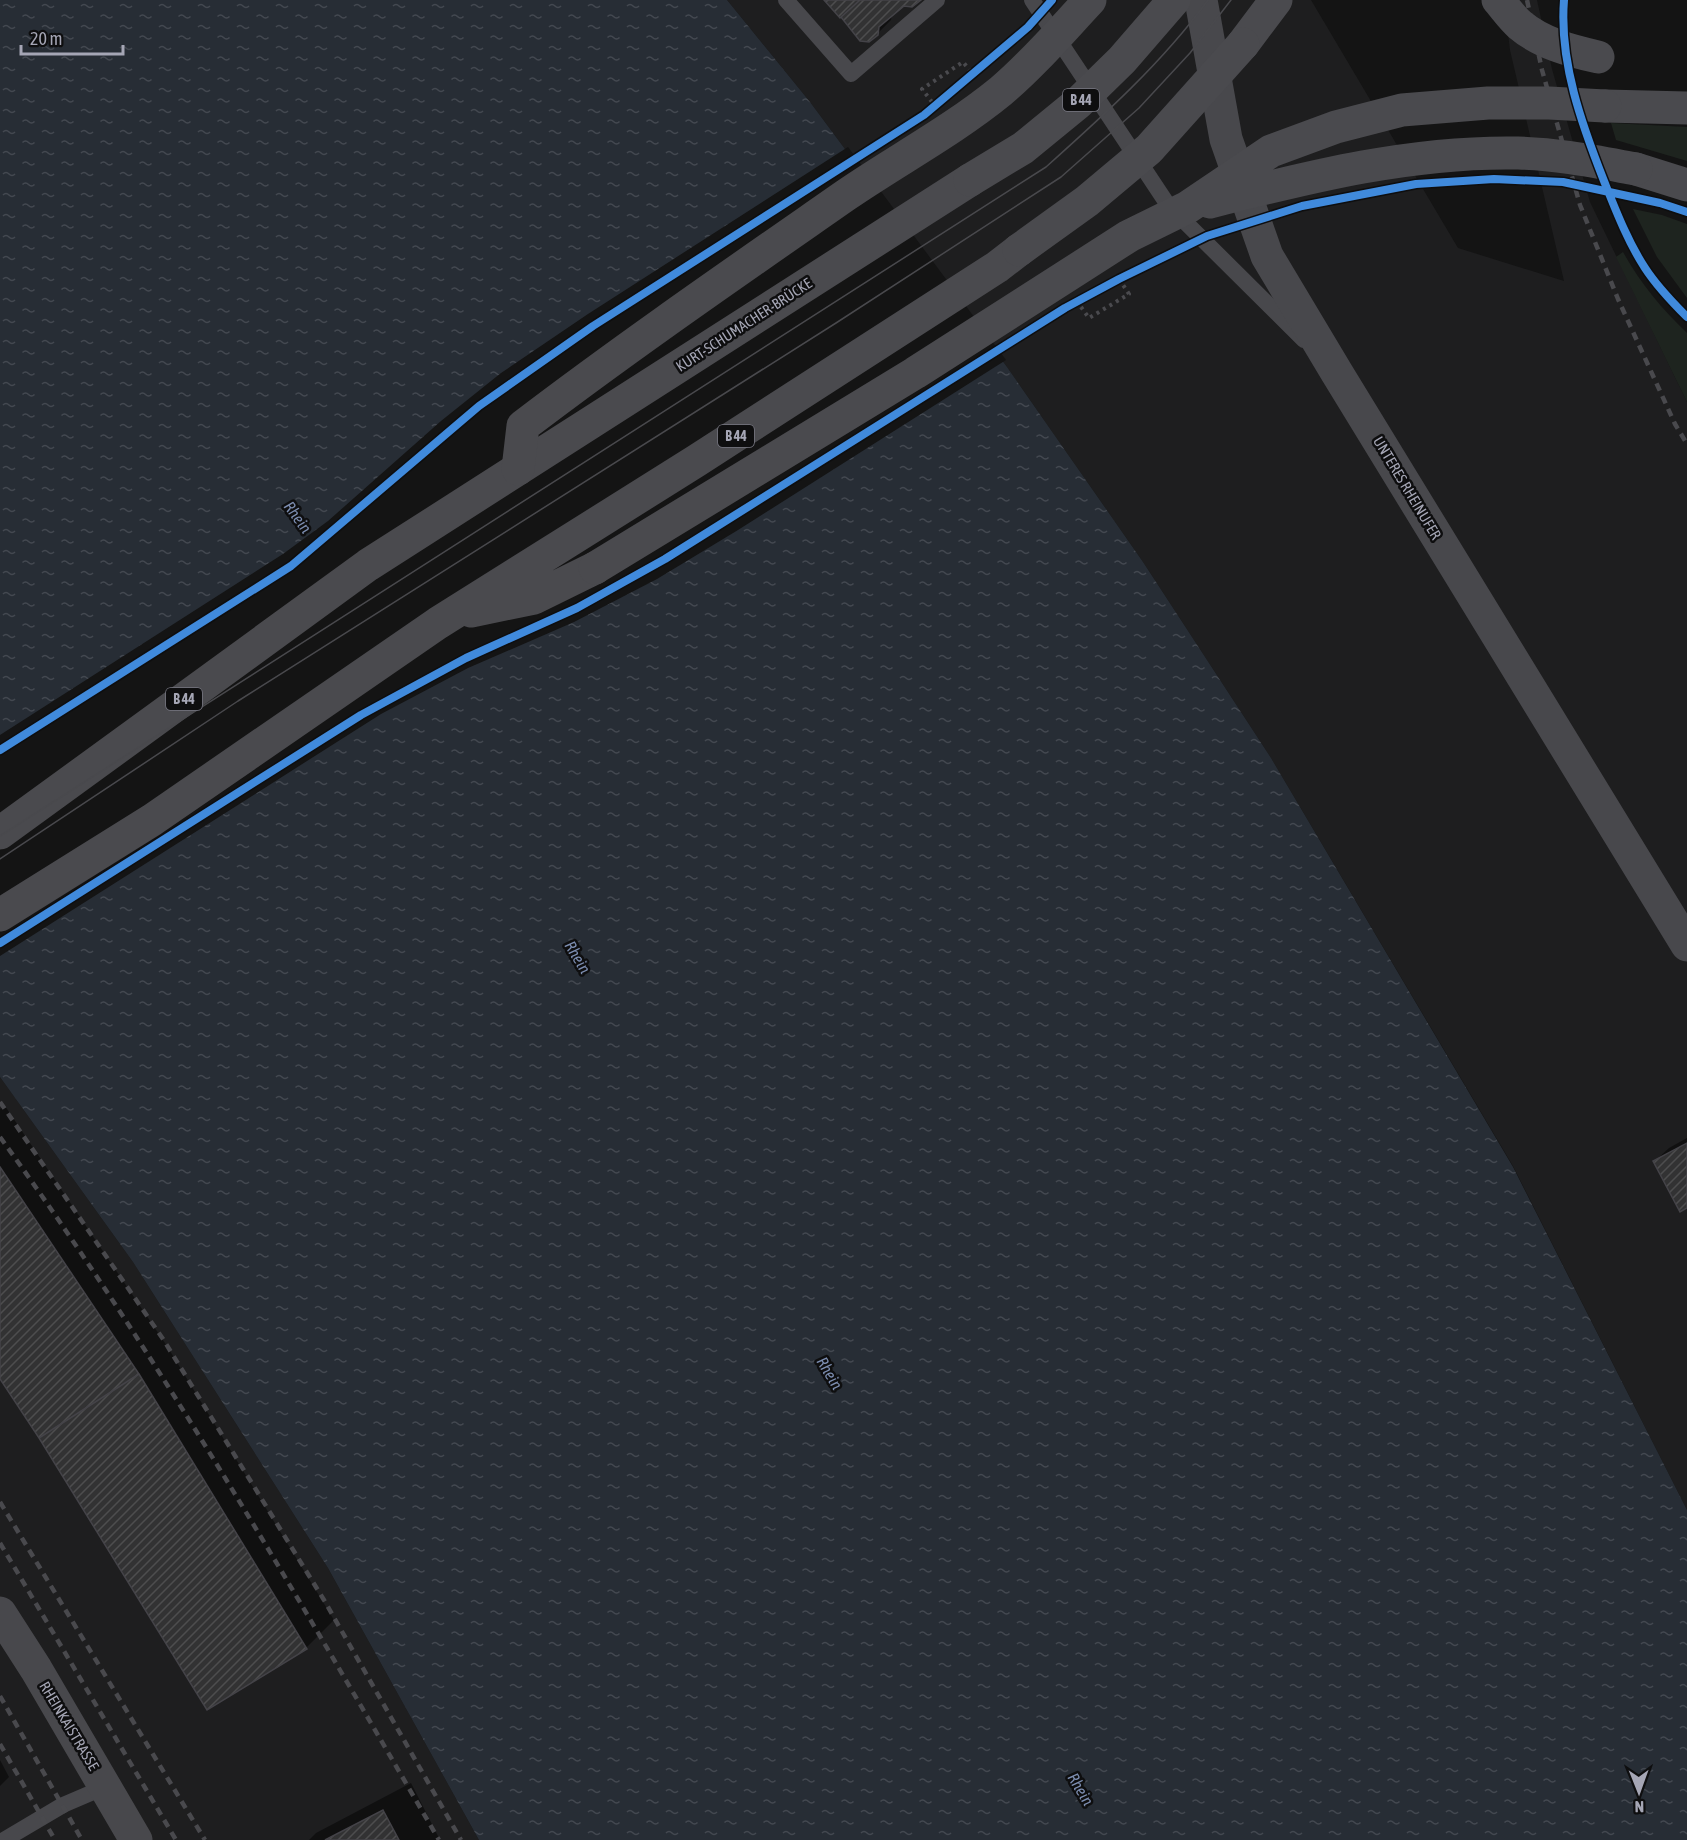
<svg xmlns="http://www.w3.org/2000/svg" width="1687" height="1840" font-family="'Asap Condensed',sans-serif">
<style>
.built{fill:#1e1e1f}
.green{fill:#1e241f}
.water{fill:url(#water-ripples)}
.pier{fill:#141414}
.shadow{fill:#0007}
.building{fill:url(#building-hatch);stroke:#444348;stroke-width:1.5}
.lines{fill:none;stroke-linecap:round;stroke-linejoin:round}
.path{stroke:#4a4a4e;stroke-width:4;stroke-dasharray:3 4.5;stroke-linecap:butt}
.service{stroke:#48484c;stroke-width:16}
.minor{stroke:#48484c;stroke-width:33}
.trunk{stroke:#4a4a4e;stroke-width:33}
.tram{stroke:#49494d;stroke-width:1.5}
.rail{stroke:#49494d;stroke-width:4.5;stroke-dasharray:8 6;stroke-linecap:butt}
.trunk-bridge{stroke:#4a4a4e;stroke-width:33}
.cycleway-casing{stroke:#0e0e0f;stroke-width:11}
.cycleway{stroke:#408adc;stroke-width:8}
.labels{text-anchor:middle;stroke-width:5;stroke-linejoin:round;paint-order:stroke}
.shield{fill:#0e0e0f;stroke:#787883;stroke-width:1.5}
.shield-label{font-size:14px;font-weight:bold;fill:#a5a6b5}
.street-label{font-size:15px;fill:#a5a6b5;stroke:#0e0e0f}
.water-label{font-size:16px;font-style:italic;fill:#7c8db0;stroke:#0e0e0f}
</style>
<defs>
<pattern id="water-ripples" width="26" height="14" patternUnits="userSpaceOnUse" patternTransform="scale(1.5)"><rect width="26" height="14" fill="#272d35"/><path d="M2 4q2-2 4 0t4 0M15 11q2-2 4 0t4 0" fill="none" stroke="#434850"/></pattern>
<pattern id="building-hatch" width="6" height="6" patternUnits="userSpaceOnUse" patternTransform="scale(1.5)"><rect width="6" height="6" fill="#323233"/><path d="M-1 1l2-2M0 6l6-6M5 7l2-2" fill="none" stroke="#4d4d4e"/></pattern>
</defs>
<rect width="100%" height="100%" fill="#141414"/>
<path class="built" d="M727 0H1311L1458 248 1564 281 1510 50 1504 0H1537L1552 69 1590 202 1687 402V1510L1513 1166 1271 758 1143 562 1007 367 810 102Z
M0 1077 133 1262 328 1568 479 1840H0Z"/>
<path class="green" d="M1611 123 1687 127V161L1616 140Z
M1633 209 1662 215 1687 224V298L1657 257Z
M1623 252C1640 283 1662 309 1687 333V402L1616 257Z"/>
<path class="water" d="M0 0H727L810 102 1007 367 1143 562 1271 758 1513 1167 1687 1510V1840H479L328 1568 133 1262 0 1077Z"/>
<path class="pier" d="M848 147 1006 360 738 530 657 579 574 622 468 668 381 714 0 956V735L283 554 328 521 441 421 501 373 588 314Z"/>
<path class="shadow" d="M826 0H919L904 5 892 14 891 20 877 34Z
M5 1106 167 1346 334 1620 306 1648 208 1707 40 1437 0 1377V1109Z
M1687 1138V1206L1655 1161 1669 1148Z
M0 1760 9 1777 0 1786Z
M411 1783 440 1840H309L316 1833Z"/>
<path class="building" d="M824 0H860L840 18Z
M860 0H921L912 7 904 6 879 27 878 35 869 42 860 41 841 17Z
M1687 1143V1208L1680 1212 1653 1161Z
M0 1167 139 1374 39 1438 0 1379Z
M139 1374 307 1649 207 1710 39 1438Z
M383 1810 399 1840H325Z"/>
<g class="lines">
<path class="path" d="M932 102 922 89 963 62 972 73
M1081 307 1089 318 1129 294 1121 282"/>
<path class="service" d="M786 0 851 74 937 0
M1032 0 1168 205 1304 340
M4 1840 63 1805 105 1787"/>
<path class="minor" d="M1201 0 1226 139 1267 256 1337 373 1687 945
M0 1613 36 1669 136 1840"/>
<path class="trunk" d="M1243 44 1276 0
M1605 106 1687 108
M1636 169 1687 185
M471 611 534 598 595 568
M0 833 368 565 970 180
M0 915 152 820 438 623 696 461 997 267 1019 250"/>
<path class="tram" d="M0 836 1046 167C1104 115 1162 63 1208 0
M0 859 238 701 836 323 1061 177 1139 108 1190 53 1231 0"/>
<path class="rail" d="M1527 0 1542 70 1580 205 1618 299 1675 424 1687 444
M0 1102 163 1339 324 1600 461 1840
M0 1137C162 1361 300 1601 439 1840
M0 1502 205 1840
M0 1543 176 1840
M0 1696 82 1840
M0 1744 55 1840"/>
<path class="trunk-bridge" d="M1498 0C1505 8 1512 18 1520 25 1541 43 1571 51 1598 57
M970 180 1023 148 1078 103 1122 60 1174 0
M1210 202C1312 176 1413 151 1518 153 1558 154 1597 162 1636 169
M1019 250 1087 201 1149 149 1243 44
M518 469 523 426C628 346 737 271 846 195 897 160 952 131 1001 91 1033 64 1061 31 1090 0
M595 568 915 373 1129 236 1188 207 1271 151 1336 127 1402 110 1488 103H1549L1605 106"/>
<defs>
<path id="cycleway" d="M1564 0C1559 62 1582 125 1604 181 1616 211 1628 242 1645 268 1656 285 1673 303 1687 317
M0 750 291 566 479 406 593 326 924 115 1028 27 1052 0
M0 943 361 715 466 658 577 608 665 559 1065 308 1119 279 1207 236 1302 206 1416 184 1494 179 1563 182 1660 203 1687 212"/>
</defs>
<use href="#cycleway" class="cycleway-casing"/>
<use href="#cycleway" class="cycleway"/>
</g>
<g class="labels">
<g class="shield">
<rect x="1063" y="89" width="36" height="22" rx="4.5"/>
<rect x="718" y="425" width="36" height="22" rx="4.5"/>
<rect x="166" y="688" width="36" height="22" rx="4.5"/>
</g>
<g class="shield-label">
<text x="1081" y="105">B 44</text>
<text x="736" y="441">B 44</text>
<text x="184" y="704">B 44</text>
</g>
<g class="street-label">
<text transform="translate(744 325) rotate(-33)" y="5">KURT-SCHUMACHER-BRÜCKE</text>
<text transform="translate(1407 488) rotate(59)" y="5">UNTERES RHEINUFER</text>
<text transform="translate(69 1726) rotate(59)" y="5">RHEINKAISTRASSE</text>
</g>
<g class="water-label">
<text transform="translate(298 517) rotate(54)" y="6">Rhein</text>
<text transform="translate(578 957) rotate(59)" y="6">Rhein</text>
<text transform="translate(830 1373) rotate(59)" y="6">Rhein</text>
<text transform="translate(1081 1789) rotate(59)" y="6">Rhein</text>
</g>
</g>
<g transform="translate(1639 1792) rotate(179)" stroke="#0e0e0f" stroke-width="4.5" paint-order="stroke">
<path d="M0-4.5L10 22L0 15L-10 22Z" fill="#a5a6b5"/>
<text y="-9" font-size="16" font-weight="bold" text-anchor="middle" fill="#a5a6b5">N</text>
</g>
<path d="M21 45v9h102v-9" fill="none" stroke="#a5a6b5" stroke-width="3"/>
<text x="30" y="45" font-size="18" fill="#a5a6b5" stroke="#0e0e0f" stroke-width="4.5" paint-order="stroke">20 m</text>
</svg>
